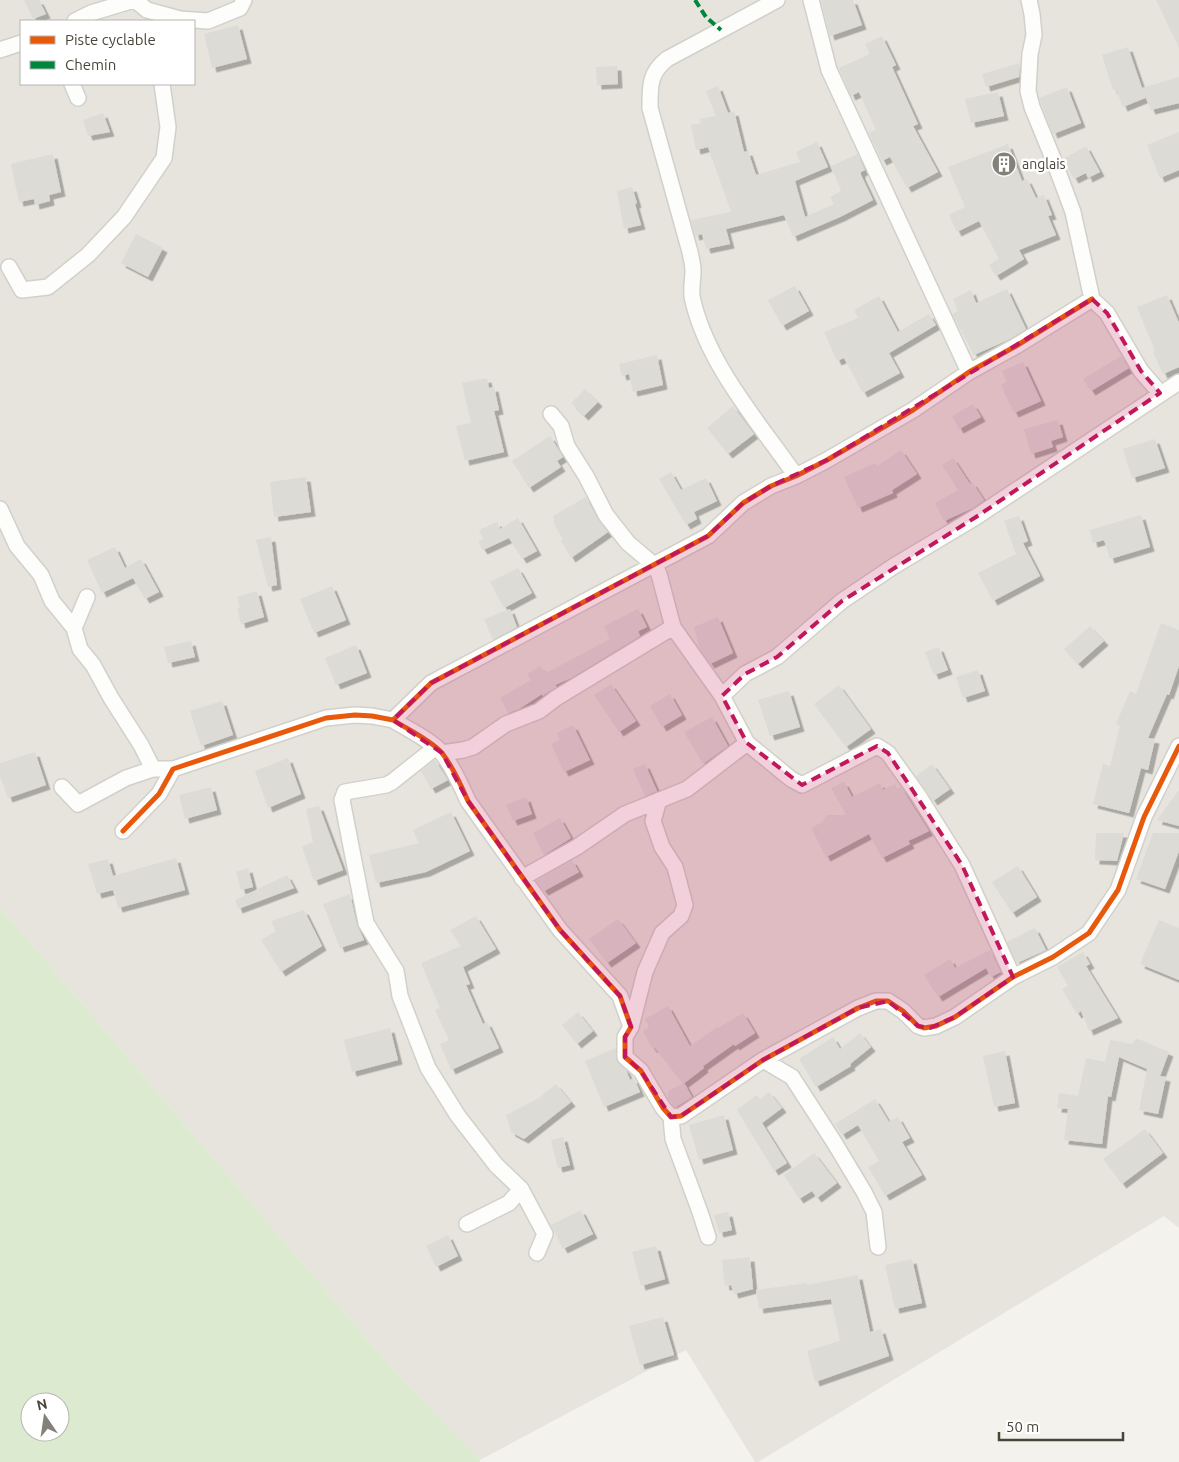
<svg xmlns="http://www.w3.org/2000/svg" width="1179" height="1462" font-family="Ubuntu,sans-serif">
<style>
.residential{fill:#e6e4dc;fill-rule:evenodd}
.green{fill:#dcebcf;fill-rule:evenodd}
.building{fill:#dcdbd6;filter:url(#shadow)}
.lines{fill:none;stroke-linecap:round;stroke-linejoin:round}
.street-casing{stroke:#d1d0cb;stroke-width:18}
.street{stroke:#fdfdfc;stroke-width:15}
.quiet{stroke:#00873e;stroke-width:4;stroke-dasharray:8 4;stroke-linecap:butt}
.cycleway-casing{stroke:#fff;stroke-width:8}
.cycleway{stroke:#e8590c;stroke-width:5}
.marked{fill:#c2185b;fill-opacity:0.2;stroke:#c2185b;stroke-width:4;stroke-dasharray:10 6;stroke-linejoin:round}
.labels{text-anchor:middle;stroke-width:5;stroke-linejoin:round;paint-order:stroke}
.poi-label{font-size:14px;fill:#494539;stroke:#fff;text-anchor:start}
</style>
<defs>
<filter id="shadow"><feDropShadow dx="4.5" dy="4.5" stdDeviation="0" flood-color="#0004"/></filter>
</defs>
<rect width="100%" height="100%" fill="#f3f2ed"/>
<path class="residential" d="M0 0H1179V1228L1164 1216 758 1462H755L686 1350 480 1460 388 1364 0 907ZM21 21H194V84H21Z"/>
<path class="green" d="M0 907 388 1364 480 1460V1462H0ZM30 1402H60V1432H30Z"/>
<path class="building" d="M24 0H39L46 14 33 19Z
M824 0H853L862 25 830 36 821 1Z
M1156 0H1179V48Z
M238 25 247 59 212 68 204 34Z
M882 36 896 65 892 67 918 124 913 126 938 172 907 188 890 157 882 161 869 133 876 130 859 92 851 96 839 68 870 54 865 44Z
M1128 47 1142 88 1179 77V103L1151 110 1145 96V98L1123 107 1116 89 1113 90 1102 55Z
M1020 63 1019 77 986 87 982 74Z
M617 66 618 84 597 85 596 67Z
M718 86 728 113 734 111 744 152 748 151 756 175 800 162 796 152 817 142 828 167 795 181 805 217 834 204 830 197 841 191 831 166 858 154 865 170 861 172V175L873 200 840 217 793 237 784 215 726 229 730 244 706 249 702 234 695 236 691 220 731 212 708 147 696 150 691 125 701 123 700 119 716 116 706 91Z
M1067 87 1081 123 1053 134 1039 98Z
M998 92 1004 116 971 123 965 99Z
M103 113 110 132 88 136 83 120Z
M1179 132V170L1160 178 1147 145Z
M1008 144 1022 181 1027 179 1036 198 1044 195 1052 215 1048 216 1056 235 1019 250 1024 259 996 276 989 265 999 259 979 221 957 232 949 215 965 207 948 167Z
M1086 146 1100 172 1088 178 1086 173 1074 179 1063 159Z
M53 154 61 192 49 195 50 201 35 205 34 199 19 202 11 164Z
M632 187 637 203 635 204 641 225 624 229 617 191Z
M136 234 163 248 148 277 121 263Z
M795 286 809 311 782 326 768 300Z
M1007 289 1026 329 1010 339 974 355 952 314 958 311 953 299 971 290 976 303Z
M1167 295 1179 323V367L1163 374 1153 352 1155 351 1137 307Z
M879 296 898 332 929 314 936 325 889 353 900 373 863 393 844 358 837 361 824 332 858 318 854 310Z
M657 355 663 385 633 392 629 374 622 376 619 364Z
M1121 356 1129 368 1091 391 1083 379Z
M1023 362 1041 401 1014 413 1001 385 1007 382 1002 371Z
M487 378 489 388 494 387 499 410 494 411 504 452 465 461 456 426 471 423 462 383Z
M585 389 598 402 584 416 571 403Z
M973 404 981 417 959 429 952 416Z
M733 406 754 434 728 454 707 428Z
M1058 420 1063 437 1051 441 1053 447 1031 454 1024 429Z
M550 436 563 457 557 461 561 467 529 488 512 461Z
M1155 439 1165 468 1132 478 1123 449Z
M901 450 917 474 892 490 893 493 858 508 844 477 875 463 877 466Z
M953 458 970 484 972 482 984 500 973 508 944 521 935 503 958 490 942 465Z
M671 472 681 490 706 478 717 501 694 512 697 519 686 525 659 479Z
M306 477 311 512 274 517 270 482Z
M586 497 598 519 608 532 571 558 561 541 563 539 555 526 553 516Z
M1141 515 1150 547 1110 559 1104 540 1093 543 1090 530Z
M1019 516 1028 541 1023 543 1040 576 993 601 978 573 1016 554 1004 521Z
M518 518 537 551 522 559 509 538 483 550 478 542 483 539 479 530 497 522 500 529Z
M271 537 277 585 268 587 256 540Z
M115 547 125 568 141 559 159 592 145 599 133 578 102 593 87 560Z
M518 568 532 593 504 608 490 582Z
M332 586 346 620 314 633 300 599Z
M257 591 264 617 241 624 237 609 240 608 237 597Z
M510 609 517 627 493 640 484 619Z
M638 609 647 627 638 631 640 636 571 678 555 685 557 687 545 694 543 696 542 694 519 709 508 713 500 698 531 680 527 674 540 666 546 673 610 639 604 626Z
M718 617 733 653 710 664 700 649 694 627Z
M1161 623 1179 630V666L1169 695 1167 694 1148 738 1155 739 1148 770 1141 768 1129 813 1093 804 1103 764 1110 766 1120 726 1116 724 1130 691 1136 694Z
M1090 626 1104 641 1078 664 1064 649Z
M191 641 195 657 168 663 164 647Z
M356 645 367 673 336 685 325 658Z
M939 647 948 670 934 675 925 652Z
M978 670 985 691 963 698 956 677Z
M611 684 636 721 619 732 594 695Z
M839 685 871 729 846 747 814 704Z
M789 691 800 727 770 736 758 700Z
M670 694 682 715 662 727 650 706Z
M222 701 233 735 201 746 190 711Z
M712 717 728 746 703 764 684 732Z
M573 725 590 760 564 772 551 744 560 740 557 733Z
M35 752 46 785 8 798 0 776V763Z
M288 758 301 794 268 808 255 771Z
M435 760 448 780 431 789 421 771Z
M645 764 657 791 645 796 633 769Z
M932 764 950 789 933 801 916 776Z
M844 782 852 797 880 783 883 790 895 784 897 789 901 787 929 831 908 841 910 844 882 858 869 834 826 857 811 828 822 822 827 815H846L831 788Z
M211 787 217 810 185 819 179 795Z
M1179 790V826L1157 820Z
M526 797 532 814 513 821 506 805Z
M319 806 343 870 314 881 302 847 313 842 306 809Z
M451 812 470 851 426 872 376 883 369 855 419 843 413 830Z
M560 818 571 838 544 855 533 833Z
M1096 833H1124L1117 861 1095 860Z
M1153 833H1179V851L1165 889 1136 879Z
M176 858 185 890 118 908 113 890 97 894 88 864 108 859 113 876Z
M572 860 579 872 544 891 536 881Z
M1018 866 1037 897 1012 913 992 882Z
M248 868 253 887 241 890 236 872Z
M287 875 294 888 238 909 235 900Z
M350 894 357 925 364 940 340 948 323 904Z
M304 910 322 946 281 972 261 940 276 931 271 921Z
M476 916 496 949 463 967 470 984 466 985 483 1024 487 1022 499 1048 451 1070 440 1044 449 1040 435 1010 440 1008 421 963 461 946 450 930Z
M618 919 636 943 607 963 589 939Z
M1159 920 1179 928V980L1140 964Z
M1035 928 1046 950 1017 963 1007 942Z
M990 950 1001 972 991 977 986 968 938 997 924 975 950 959 955 968Z
M1083 952 1090 964 1086 966 1118 1018 1089 1031 1081 1011 1077 1014 1062 989 1068 986 1057 967Z
M668 1006 690 1046 717 1027 718 1028 743 1013 755 1033 735 1046 734 1044 703 1066 704 1068 683 1084 655 1048H652L643 1031 649 1027 645 1019Z
M578 1012 593 1031 577 1044 562 1025Z
M390 1028 398 1060 352 1072 344 1040Z
M860 1033 871 1047 850 1064 851 1066 816 1087 799 1059 833 1037 840 1049Z
M1136 1038 1169 1052 1160 1076 1166 1077 1158 1114 1139 1110 1147 1069 1119 1057 1111 1097 1108 1096 1102 1144 1064 1140 1068 1109 1057 1108 1059 1093 1078 1096 1086 1058 1105 1062 1110 1040 1133 1044Z
M616 1048 617 1061 626 1070 630 1080 634 1078 640 1092 604 1107 585 1061Z
M1005 1051 1015 1103 994 1107 983 1056Z
M684 1083 692 1097 676 1107 668 1099V1091Z
M556 1084 571 1102 524 1139 511 1132 506 1115 539 1098Z
M769 1092 782 1108 762 1123 787 1163 774 1171 737 1110 757 1095 760 1099Z
M875 1099 889 1122 898 1117 910 1138 902 1142 922 1175 885 1196 868 1167 879 1161 858 1125 842 1135 835 1124Z
M724 1115 733 1150 699 1160 689 1125Z
M1145 1129 1163 1153 1122 1184 1103 1159Z
M563 1137 570 1165 558 1168 551 1140Z
M814 1153 837 1183 817 1198 812 1191 799 1199 784 1175Z
M581 1210 593 1234 563 1249 551 1225Z
M728 1212 732 1230 719 1233 714 1215Z
M448 1235 458 1256 436 1267 426 1246Z
M656 1246 665 1279 641 1286 632 1252Z
M750 1257 753 1289 734 1294 731 1285 725 1286 722 1260Z
M912 1259 922 1303 895 1309 885 1265Z
M858 1275 870 1332 881 1329 889 1356 815 1382 807 1351 840 1341 831 1299 759 1309 756 1290 807 1283V1285Z
M663 1317 674 1355 640 1365 629 1326Z"/>
<g class="lines">
<defs>
<path id="street" d="M135 0 147 10 180 19 208 21 240 8 244 0
M777 0 667 59C649 73 650 87 650 108L690 252C691 258 693 264 693 271 693 281 690 292 693 301 708 365 759 423 796 476
M811 0 829 70 969 372
M1029 0 1032 14 1034 35 1030 54 1028 91 1032 107 1054 161 1073 212 1092 299 1107 313 1141 371 1160 393
M75 21 91 13 134 0
M0 50 21 43
M72 84 78 98
M9 267 22 290 48 287 88 255 124 217 164 158 168 127 162 84
M551 414 561 426 567 446 586 476 606 515 628 543 654 565 659 574 673 627 722 696 747 743 791 779 802 785 877 746 888 753 918 795 962 865 1013 977
M0 509 17 546 41 575 52 601 74 628
M87 597 74 628 80 649 93 665 111 698 141 745 153 769H173
M722 696 745 674 777 657 842 601 894 566 976 517 1179 382
M393 720C407 729 431 740 442 753 453 767 461 785 468 801L560 930 620 996 631 1027 625 1037V1057L641 1071 663 1108 671 1117 681 1116 763 1060 858 1008 876 1001H888L903 1011 918 1026 924 1028 936 1026 955 1017 1013 977 1053 957 1089 933 1118 890 1144 817 1179 746
M436 747 392 782 386 785 345 792 342 800 366 923 396 971 400 996 428 1068 458 1116 496 1165 521 1189 545 1234 537 1253
M442 753 463 750 473 747 506 724 539 711 556 698 673 627
M62 787 78 804 126 778 153 769
M123 831 159 794 173 769 326 718 355 715 372 716 393 720 431 683 708 536 743 503 771 486 796 476 827 460 913 410 969 372 1016 346 1092 299
M522 878 577 847 625 814 687 789 747 743
M631 1027 645 972 662 933 681 916 685 905 675 867 662 847 653 821 659 800
M763 1060 792 1077 834 1142 864 1192 874 1212 878 1247
M671 1117 673 1139 700 1212 708 1237
M467 1224 509 1203 521 1189"/>
</defs>
<use href="#street" class="street-casing"/>
<use href="#street" class="street"/>
<path class="quiet" d="M695 0 706 17 721 30"/>
<defs>
<path id="cycleway" d="M393 720C407 729 431 740 442 753 453 767 461 785 468 801L560 930 620 996 631 1027 625 1037V1057L641 1071 663 1108 671 1117 681 1116 763 1060 858 1008 876 1001H888L903 1011 918 1026 924 1028 936 1026 955 1017 1013 977 1053 957 1089 933 1118 890 1144 817 1179 746
M123 831 159 794 173 769 326 718 355 715 372 716 393 720 431 683 708 536 743 503 771 486 796 476 827 460 913 410 969 372 1016 346 1092 299"/>
</defs>
<use href="#cycleway" class="cycleway-casing"/>
<use href="#cycleway" class="cycleway"/>
</g>
<path class="marked" d="M1092 299 1107 313 1141 371 1160 393 976 517 842 601 777 657 745 674 722 696 747 743 802 785 877 746 888 753 962 865 1013 977 955 1017 930 1028 918 1026 888 1001 858 1008 763 1060 681 1116 671 1117 641 1071 625 1057V1037L631 1027 620 996 560 930 468 801 442 753 393 720 431 683 708 536 743 503 771 486 827 460Z"/>
<defs>
<symbol id="building-disc" viewBox="-11 -11 22 22"><circle r="9.5" fill="#848278" stroke="#fff"/><path d="M-4-6H4V6H1V3H-1V6H-4ZM-2.5-4.3h1.7v1.8h-1.7ZM.8-4.3h1.7v1.8H.8ZM-2.5-1h1.7V.8h-1.7ZM.8-1h1.7V.8H.8Z" fill="#fff"/></symbol>
</defs>
<g fill-rule="evenodd">
<use href="#building-disc" x="990" y="150" width="28" height="28"/>
</g>
<g class="labels">
<g class="poi-label">
<text x="1022" y="169">anglais</text>
</g>
</g>
<rect x="20" y="20" width="175" height="65" fill="#ffffff" stroke="#b6b5b0"/>
<rect x="30" y="36" width="25" height="8" fill="#e8590c" stroke="#b6b5b0"/>
<text x="65" y="45" font-size="15" fill="#494539">Piste cyclable</text>
<rect x="30" y="61" width="25" height="8" fill="#00873e" stroke="#b6b5b0"/>
<text x="65" y="70" font-size="15" fill="#494539">Chemin</text>
<g transform="translate(45 1417) rotate(347)"><circle r="24" fill="#ffffff" stroke="#b6b5b0"/>
<path d="M0-4L9 19L0 12L-9 19Z" fill="#848278"/>
<text y="-8" font-size="14" font-weight="bold" text-anchor="middle" fill="#494539">N</text>
</g>
<path d="M999 1432v8h124v-8" fill="none" stroke="#494539" stroke-width="2.5"/>
<text x="1006" y="1432" font-size="15" fill="#494539" stroke="#ffffff" stroke-width="4" paint-order="stroke">50 m</text>
</svg>
